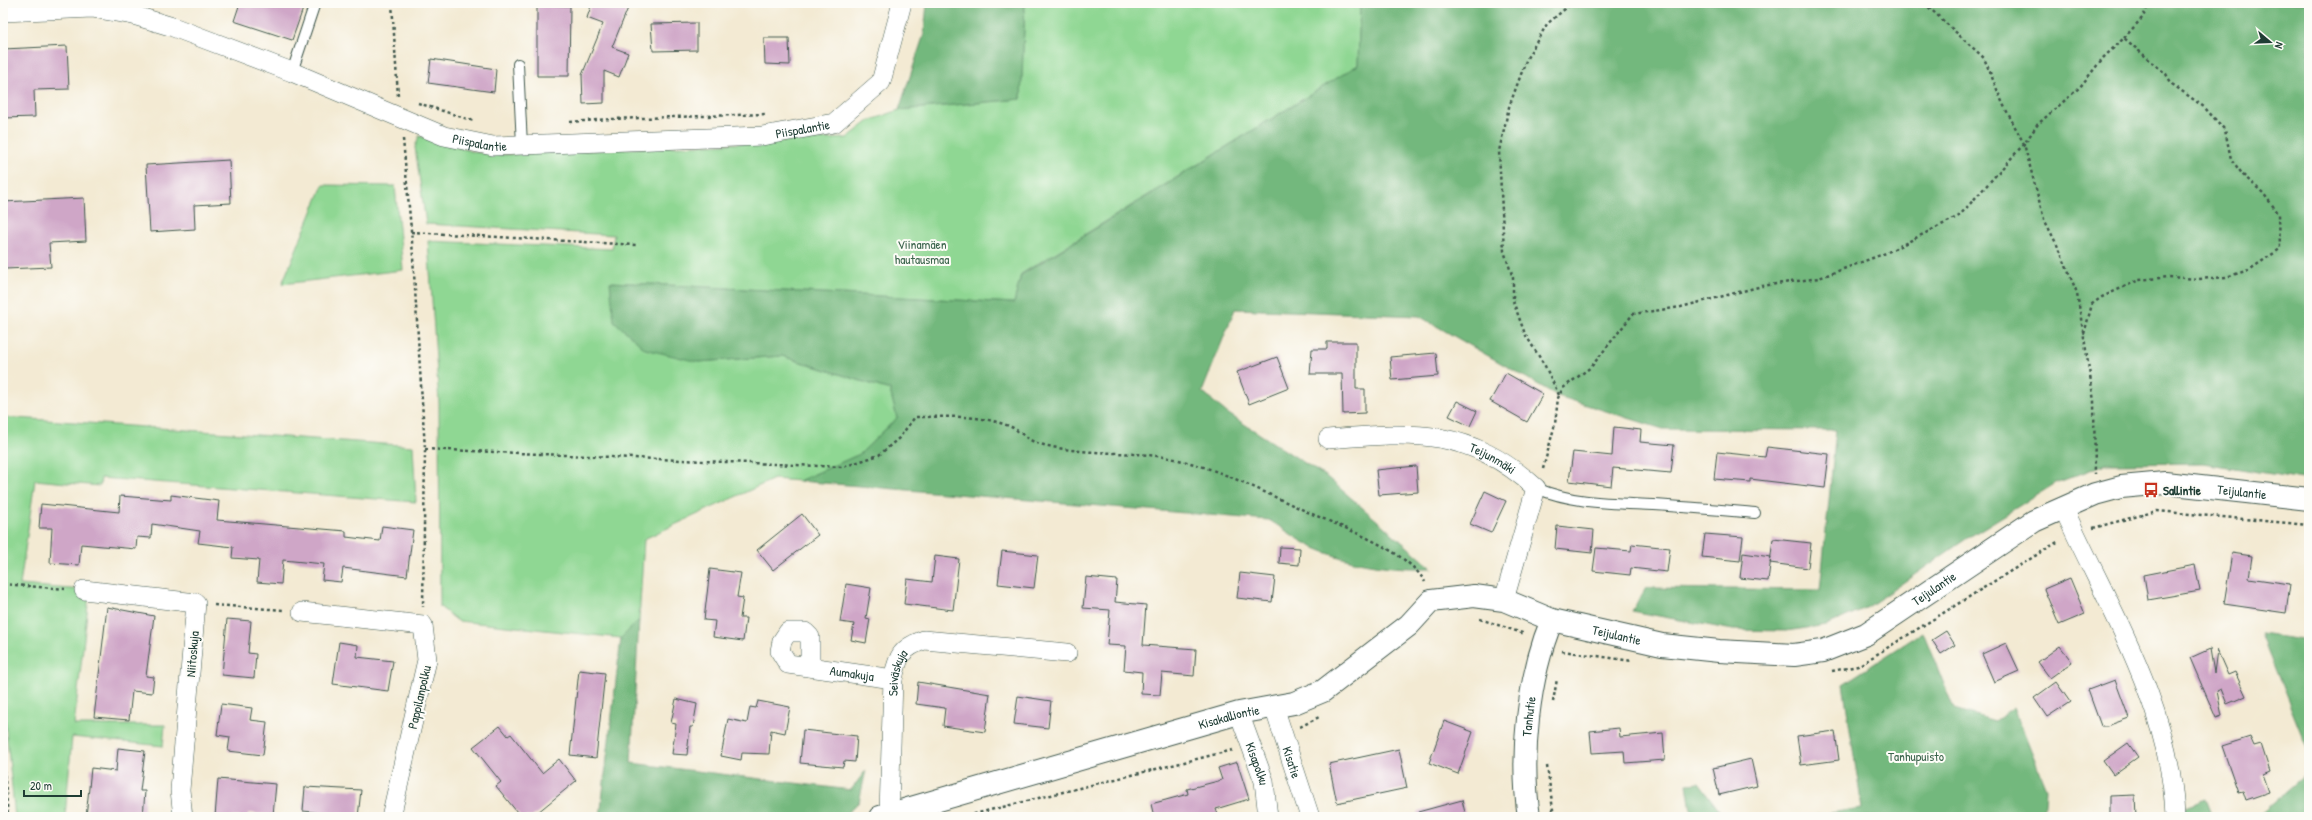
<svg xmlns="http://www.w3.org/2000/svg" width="2312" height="820" font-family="'Patrick Hand',sans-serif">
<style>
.green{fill:#8fd793;stroke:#578a64}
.forest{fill:#73b87d;stroke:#497a58}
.building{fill:#cfa6c7}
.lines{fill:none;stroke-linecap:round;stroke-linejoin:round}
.lane-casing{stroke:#3f574c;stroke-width:12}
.street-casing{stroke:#3f574c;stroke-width:20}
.secondary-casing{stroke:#3f574c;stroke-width:24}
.path{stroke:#3f574c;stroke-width:2.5;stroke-dasharray:3 3;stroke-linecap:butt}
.lane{stroke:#fff;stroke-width:10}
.street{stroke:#fff;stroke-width:19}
.secondary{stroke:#fff;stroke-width:22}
.labels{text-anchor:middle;stroke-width:4;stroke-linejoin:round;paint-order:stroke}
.street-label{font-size:13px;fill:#1f3d34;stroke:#fdfcf7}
.park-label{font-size:13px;fill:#3b644c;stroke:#fdfcf7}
.poi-label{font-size:13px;font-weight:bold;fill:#1f3d34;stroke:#fdfcf7;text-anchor:start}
</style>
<rect width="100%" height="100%" fill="#fdfcf7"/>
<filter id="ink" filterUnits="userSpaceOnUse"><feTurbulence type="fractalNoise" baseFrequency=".025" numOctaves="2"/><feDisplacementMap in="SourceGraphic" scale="8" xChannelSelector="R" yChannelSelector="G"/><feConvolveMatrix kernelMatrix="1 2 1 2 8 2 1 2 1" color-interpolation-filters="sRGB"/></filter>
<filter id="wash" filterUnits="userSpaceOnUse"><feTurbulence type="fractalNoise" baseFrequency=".012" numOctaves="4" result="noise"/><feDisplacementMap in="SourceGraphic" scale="16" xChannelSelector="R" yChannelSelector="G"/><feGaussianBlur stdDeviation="0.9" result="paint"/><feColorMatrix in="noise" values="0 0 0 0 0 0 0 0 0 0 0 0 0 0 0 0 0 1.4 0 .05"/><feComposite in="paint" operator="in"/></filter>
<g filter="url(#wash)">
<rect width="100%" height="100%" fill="#f3ead3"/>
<path class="green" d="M1025 3H1360L1358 65 1021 274 1014 303 610 282 698 362 782 356 890 390 897 418 860 454 799 481 774 479 644 539 639 620 621 638 458 621 440 607 439 403 428 241 612 249 614 235 426 224 415 147 419 136 474 152 499 155 847 138 869 121 899 110 1021 99Z
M323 185 395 186 403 270 282 284Z
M3 417 413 446 416 502 101 478 100 486 35 480 20 585 84 590 89 596 74 725H165L163 746 72 737 65 817H15L3 700Z"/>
<path class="forest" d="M927 3H1025L1021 99 899 110 924 34Z
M1360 3H2309V480L2203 463 2106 464 2056 483 1966 539 1868 607 1827 625 1786 631 1733 630 1632 611 1646 588 1820 590 1836 430 1663 429 1558 396 1419 316 1235 309 1202 392 1227 413 1328 478 1432 568C1394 569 1357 565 1322 551 1303 544 1286 530 1269 520L799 481 860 454 897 418 890 390 782 356 698 362 645 349 614 321 610 282 1014 303 1021 275 1358 65Z
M639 620 631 763 851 790 866 770 859 802 843 817H600L621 638Z
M1923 632 1954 709 1995 721 2014 708 2046 789 2044 817H1805L1862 808 1843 684Z
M2261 634 2309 641V753Z
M2309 772V817H2258Z
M1699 783 1724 817H1692L1687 784Z
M2206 799 2213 817H2184L2185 807Z"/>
<g id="blocks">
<path class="building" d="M240 3H305L292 40 234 21Z
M592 3H616L628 8 612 47 628 53 619 77 604 71V103L583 104 582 75 603 24 587 18Z
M537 5 570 6 569 76H537Z
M697 23V50L653 51 651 24Z
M764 38H789L790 65 765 64Z
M67 46 69 89 34 90 35 117 3 118V49Z
M431 59 496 69 494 92 428 83Z
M229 160 231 203 194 205 195 229 150 232 146 165Z
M84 198 86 241 49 243 51 267 5 269 3 202Z
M1327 342H1356V389H1365V413L1343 414 1342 374H1310L1312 349H1327Z
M1436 353 1438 376 1392 380 1390 357Z
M1277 357 1289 388 1249 404 1237 372Z
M1506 373 1543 394 1527 422 1490 401Z
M1457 401 1477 411 1470 426 1449 416Z
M1614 427 1641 430 1640 442 1674 445 1671 473 1613 468 1611 486 1569 481 1573 452 1612 456Z
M1767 447 1829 454 1825 488 1750 479V482L1714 479 1717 452 1765 457Z
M1416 466 1418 492 1379 495 1376 470Z
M1485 491 1506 501 1491 533 1470 524Z
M171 495 219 501 217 520 346 531V537L380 541 382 526 413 530 407 576 343 568 341 582 322 580 324 564 283 560 281 584 257 582 259 560 232 558 233 547 198 543 200 531 152 524 151 538 137 537 136 549 81 544 79 565 50 563 52 528H39L41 504 119 512 120 496 171 500Z
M802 514 818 535 773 570 757 550Z
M1557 526 1594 530 1592 553 1555 549Z
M1705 534 1743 537 1740 561 1702 557Z
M1773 539 1811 543 1808 568 1770 563Z
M1632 544 1670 548 1667 572 1631 568 1630 575 1593 571 1596 548 1631 551Z
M1280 547 1300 548 1299 565 1279 563Z
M1002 551 1038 555 1034 588 998 584Z
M1743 553 1771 557 1768 581 1740 578Z
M2232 553 2252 556 2249 578 2290 584 2286 613 2224 604Z
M935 556 959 559 953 610 904 604 907 579 932 582Z
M2195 565 2200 591 2148 600 2144 575Z
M710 569 741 573 737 597 743 598 740 618H746L743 641 713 637 715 621 704 620Z
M1240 573 1275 577 1272 602 1237 598Z
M1086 577 1117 580 1115 602 1146 605 1143 645 1196 649 1194 676 1162 673 1160 695 1141 694 1142 672 1124 670 1126 646 1107 645 1110 610 1083 608Z
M2070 578 2085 614 2059 625 2044 589Z
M846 584 871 588 866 618 870 619 866 643 851 640 854 624 840 622Z
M107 607 154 616 146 676 154 677 152 693 132 691 129 720 94 717Z
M227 619 251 621 248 653 256 654 254 678 222 675Z
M1946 631 1955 645 1941 654 1932 640Z
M339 642 358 645 357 657 393 661 388 691 333 684Z
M2006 643 2019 671 1994 682 1982 654Z
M2060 646 2072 662 2050 678 2038 662Z
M2210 649 2214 673 2217 650 2228 675 2235 672 2246 696 2227 704 2221 689 2217 691 2222 716 2216 718 2190 658Z
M579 670 605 673 596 758 570 755Z
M2115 680 2129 718 2107 726H2101L2088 690Z
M918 682 990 694 985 732 943 726 945 708 916 704Z
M2056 682 2070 702 2047 717 2034 698Z
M1018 696 1051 701 1048 728 1014 724Z
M676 699 697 704 693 727H690L687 755 672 754 676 724 671 723Z
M758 701 790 707 785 733 771 730 769 754 742 753 741 760 721 756 728 719 747 723 750 707 756 708Z
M221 704 252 708 250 720 267 722 263 755 228 751 230 737 217 735Z
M1444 721 1473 732 1458 774 1429 763Z
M500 726 508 736 511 734 542 773 559 759 576 781 532 817H521L496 786 501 782 473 747Z
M1619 728 1620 737 1663 733 1665 760 1625 763 1624 751 1592 753 1590 731Z
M803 730 857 736 855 762 844 761 843 767 800 763Z
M1835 731 1839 760 1801 765 1797 736Z
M2250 737 2254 746 2261 744 2270 772 2263 775 2269 792 2246 800 2243 791 2238 792 2222 746Z
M2128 743 2138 757 2113 775 2103 761Z
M118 748 145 751 140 791H145L143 817H86L91 768 116 771Z
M1399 749 1407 788 1337 803 1329 764Z
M1751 759 1757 786 1719 795 1713 768Z
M1237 762 1249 799 1216 809 1219 817H1154L1151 804 1188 794 1187 789 1222 780 1218 768Z
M218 779 276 784 273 815 248 813V817H215Z
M305 787 361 790 358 817H331V814L303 811Z
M2135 795 2136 817H2110V796Z
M1462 800 1466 817H1419L1418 812Z"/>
</g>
</g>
<g filter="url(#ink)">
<use href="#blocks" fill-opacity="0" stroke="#3f574c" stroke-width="1"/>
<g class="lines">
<defs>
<path id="lane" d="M518 64 522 145
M292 72 315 3
M1536 488C1574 504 1613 503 1654 505 1688 507 1721 510 1755 513"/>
<g id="street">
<path id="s1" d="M3 12 92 8 133 15 173 27 292 72 444 136 493 146 762 136 834 123 881 82 902 3"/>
<path id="s2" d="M1328 439C1414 432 1468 427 1536 488L1504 600"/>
<path d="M2063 507C2108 607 2171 705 2175 817"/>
<path d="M84 590 196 603 180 790 183 817"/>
<path d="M302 612 423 625 427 660 391 817"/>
<path id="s3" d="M810 667V637L805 632H788L782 641 780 651 788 664 893 679"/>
<path id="s4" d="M1274 707 1310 817"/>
<path id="s5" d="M1239 713 1264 781 1268 817"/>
<path id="s6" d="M889 814 893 679C898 656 901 648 924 640L1067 653"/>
</g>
<g id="secondary">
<path id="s7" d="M880 817 1239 713 1294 703 1323 691 1409 625 1431 601 1474 596 1504 600 1552 620 1662 645 1719 651 1794 655 1823 651 1866 634 2034 521 2095 494 2121 487 2165 483 2309 499"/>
<path id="s8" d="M1529 817C1520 756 1528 677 1552 620"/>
</g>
</defs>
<use href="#lane" class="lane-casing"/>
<use href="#street" class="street-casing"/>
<use href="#secondary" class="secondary-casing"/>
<path class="path" d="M392 3 398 96
M1924 3 1984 58 2003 104 2024 144 2044 219 2060 251 2077 293 2094 401 2095 474
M2124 38 2143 17 2149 3
M418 103 474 121
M570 122 611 119 767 114
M403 139 412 241 425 449 423 607
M411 232 636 245
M1559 395 1545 366 1525 334 1513 301V278L1504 251 1499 151 1509 107 1527 58 1547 24 1572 3
M425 449 843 467 879 455 899 438 915 417C947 417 982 414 1011 427 1020 431 1027 440 1037 443 1076 455 1118 451 1157 456 1209 463 1252 487 1299 508 1334 525 1405 547 1425 582
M1543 469 1555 424 1558 398 1563 388 1591 367 1633 314 1681 307 1762 286 1819 278 1886 253 1959 216 2024 144 2038 124 2080 87 2103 58 2124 38 2166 74 2172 84 2204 107 2225 130 2231 159 2243 175 2263 193 2279 214 2280 249 2249 270 2226 277 2199 279 2169 277 2139 280 2102 297 2092 304 2084 334
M2093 528 2157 511 2309 525
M3 584 65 589
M214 605 283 610
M1480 619 1525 634
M1562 651 1632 661
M1832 671 1858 666 2059 541
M1553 702 1557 679
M1300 727 1321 716
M3 757 8 817
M1547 766 1554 817
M962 817 1233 750"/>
<use href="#lane" class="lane"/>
<use href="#street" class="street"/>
<use href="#secondary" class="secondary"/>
</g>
</g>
<defs>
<symbol id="bus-bare" viewBox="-9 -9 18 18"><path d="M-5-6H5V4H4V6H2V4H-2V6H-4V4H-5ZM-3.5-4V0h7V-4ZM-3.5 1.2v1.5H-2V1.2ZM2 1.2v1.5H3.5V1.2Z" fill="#c8321e" stroke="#fdfcf7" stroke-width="2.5" paint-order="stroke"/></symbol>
</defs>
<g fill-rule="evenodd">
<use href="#bus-bare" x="2140" y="479" width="22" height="22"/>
</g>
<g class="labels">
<g class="street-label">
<text dy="5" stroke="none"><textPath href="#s1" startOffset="825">Piispalantie</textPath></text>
<text dy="5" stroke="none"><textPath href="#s1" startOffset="501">Piispalantie</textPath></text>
<text dy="5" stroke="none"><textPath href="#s2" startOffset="169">Teijunmäki</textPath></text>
<text dy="5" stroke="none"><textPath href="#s7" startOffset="1466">Teijulantie</textPath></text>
<text dy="5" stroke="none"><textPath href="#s7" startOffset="1130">Teijulantie</textPath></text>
<text dy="5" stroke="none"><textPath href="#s7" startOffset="794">Teijulantie</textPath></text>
<text transform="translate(192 654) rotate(-85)" y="5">Niitoskuja</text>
<text dy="5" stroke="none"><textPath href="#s3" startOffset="155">Aumakuja</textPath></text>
<text dy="5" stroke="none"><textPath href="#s6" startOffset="142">Seiväskuja</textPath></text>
<text transform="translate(419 697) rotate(-77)" y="5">Pappilanpolku</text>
<text dy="5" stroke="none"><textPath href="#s7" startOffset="363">Kisakalliontie</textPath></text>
<text dy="5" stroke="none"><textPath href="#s8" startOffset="101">Tanhutie</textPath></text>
<text dy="5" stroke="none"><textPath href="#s4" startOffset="58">Kisatie</textPath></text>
<text dy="5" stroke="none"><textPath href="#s5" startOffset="54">Kisapolku</textPath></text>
</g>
<g class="park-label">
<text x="922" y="249">Viinamäen<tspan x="922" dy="15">hautausmaa</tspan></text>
<text x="1916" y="761">Tanhupuisto</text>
</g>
<g class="poi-label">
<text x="2163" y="495">Sallintie</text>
</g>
</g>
<rect width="2312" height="820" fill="none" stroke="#fdfcf7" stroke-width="16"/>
<g transform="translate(2270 42) rotate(109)" stroke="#fdfcf7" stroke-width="3" paint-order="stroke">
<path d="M0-3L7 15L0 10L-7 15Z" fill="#1f3d34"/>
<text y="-6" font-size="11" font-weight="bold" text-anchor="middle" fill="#1f3d34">N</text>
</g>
<path d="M24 790v6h57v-6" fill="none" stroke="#1f3d34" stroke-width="2"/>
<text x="30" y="790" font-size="12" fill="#1f3d34" stroke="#fdfcf7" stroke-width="3" paint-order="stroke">20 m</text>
</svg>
